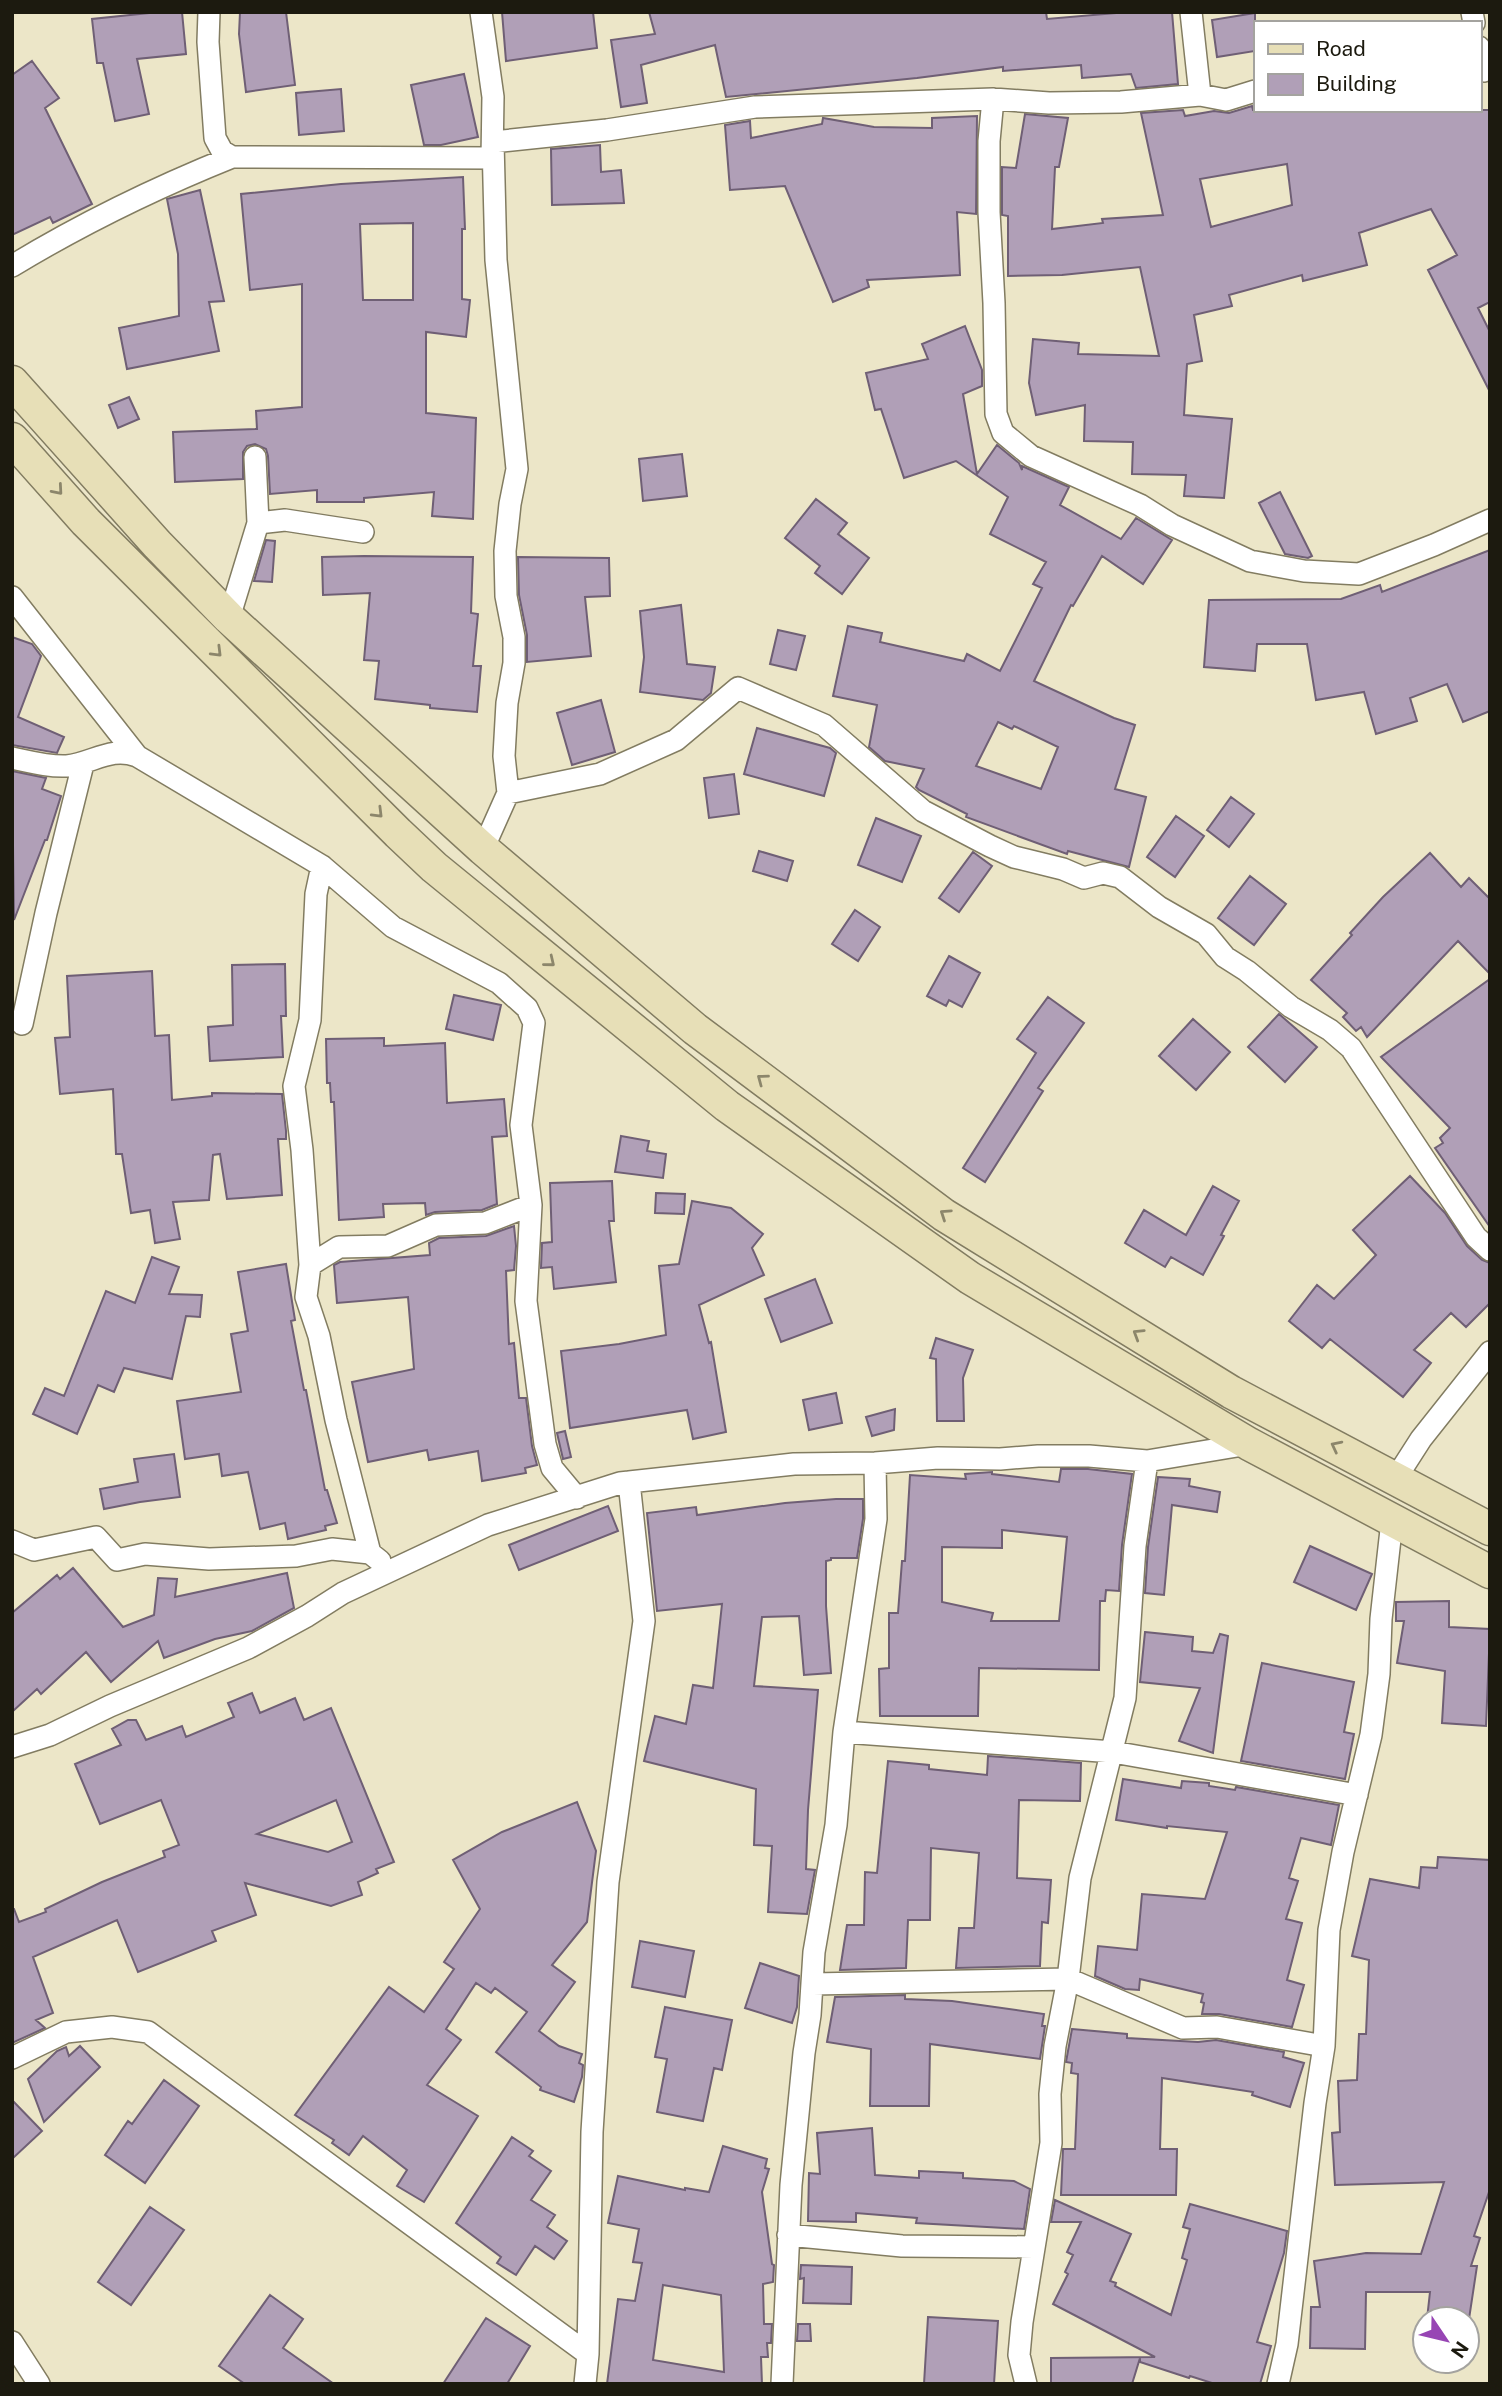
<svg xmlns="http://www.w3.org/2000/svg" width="1502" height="2396" font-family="'Public Sans',sans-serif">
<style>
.building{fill:#b09fb7;stroke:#6f5f75;stroke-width:2;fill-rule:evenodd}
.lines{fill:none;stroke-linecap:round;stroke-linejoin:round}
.street-casing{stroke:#827c61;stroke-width:24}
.secondary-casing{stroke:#827c61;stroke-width:35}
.street{stroke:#fff;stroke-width:21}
.secondary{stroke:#e7dfb7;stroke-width:32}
.oneway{stroke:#8c866b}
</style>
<rect width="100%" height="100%" fill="#ece6c8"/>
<path class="building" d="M159 12H182L186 54 137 59 149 114 115 121 103 63H97L92 19Z
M240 12H286L295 85 246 92 239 34Z
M502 12H593L597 48 506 61Z
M649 12H1046L1047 19 1128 12H1172L1178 84 1136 88 1131 74 1082 78 1081 65 1003 71V67L917 78 726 97 715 45 641 65 647 103 621 107 611 40 655 34Z
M1255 13V51L1217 57 1212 20Z
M32 61 59 98 45 108 92 204 53 223 50 217 12 235V75Z
M464 74 478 137 441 145H424L411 85Z
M341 89 344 131 299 135 296 93Z
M1252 106 1253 110H1490V302L1478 308 1490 332V392L1428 270 1457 255 1431 209 1359 233 1367 265 1303 281 1302 275 1229 295 1232 306 1194 315 1202 361 1187 364 1184 415 1232 419 1224 498 1184 496 1186 475 1132 474 1133 442 1084 441 1085 405 1036 415 1029 383 1033 339 1079 343 1078 354 1159 356 1140 267 1062 275 1008 276V216L1002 215V167L1016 168 1025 114 1068 118 1059 167H1055L1052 229 1103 223 1102 219 1163 215 1141 113 1183 110 1185 116 1214 111 1229 113ZM1287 164 1292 205 1211 227 1200 179Z
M977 116 976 214 957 212 960 275 867 280 869 287 833 302 785 186 730 190 725 125 750 121 751 138 822 124 823 118 874 127 932 128V118Z
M600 145 601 172 621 170 624 203 552 205 551 149Z
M463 177 465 229H462V299L470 300 466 337 426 332V413L476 418 473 519 432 516 434 492 364 498V502H317V490L270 494 268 456 266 449 255 444 247 446 243 452V479L175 482 173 432 257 429 256 411 302 407V284L250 290 241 194 341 184ZM413 223V300H363L360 224Z
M200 190 224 301 209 302 219 351 127 369 119 328 179 316 178 254 167 199Z
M965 326 982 370V386L963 394 977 474 997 445 1019 463 1022 470V466L1069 487 1060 505 1121 539 1136 518 1172 540 1143 584 1102 556 1073 606 1071 605 1034 681 1114 718 1135 725 1115 789 1146 797 1129 867 1068 851 1067 854 966 817 967 814 919 790 916 787 924 769 885 761 869 747 877 705 833 696 848 626 882 633 880 642 964 661 967 654 1000 671 1042 588 1033 584 1046 562 990 534 1008 497 956 461 904 478 881 409 875 410 866 373 928 359 922 344ZM998 722 1012 729 1014 726 1058 747 1041 789 976 766Z
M129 397 139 419 118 428 109 405Z
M682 454 687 496 643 501 639 459Z
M1280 492 1312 556 1308 558 1285 554 1259 503Z
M816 499 847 523 838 534 869 558 842 594 815 573 820 566 785 538Z
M266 540 275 541 272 582 254 581Z
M1490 550V711L1463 722 1447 684 1410 698 1417 721 1376 734 1364 692 1316 700 1307 644H1257L1255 671 1204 667 1209 600 1341 599 1380 585 1382 592Z
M364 556 473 557 471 613 478 614 473 666H481L477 712 430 708V705L375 699 379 661 364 660 370 593 323 595 322 557Z
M518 557 609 558 610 596 585 597 591 656 527 662V635L519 595Z
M681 605 687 664 715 667 711 693 703 700 640 692 644 657 640 611Z
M778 630 805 636 796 670 770 664Z
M12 637 32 644 41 656 18 717 64 737 57 753 12 745Z
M601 700 615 752 572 765 557 713Z
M757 728 830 748 836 753 824 796 744 774Z
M12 771 46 778 42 789 61 796 47 840H45L14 920Z
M734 774 739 814 709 818 704 778Z
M1231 797 1254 814 1229 847 1207 830Z
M1176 816 1204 836 1175 877 1147 857Z
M876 818 921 836 902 882 858 865Z
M759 851 793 861 787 881 753 871Z
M973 852 992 866 959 912 939 898Z
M1430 853 1461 887 1469 878 1490 899V974L1458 941 1367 1037 1361 1027 1356 1031 1343 1017 1347 1013 1311 980 1352 935 1350 933 1383 897Z
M1250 876 1286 904 1254 945 1218 918Z
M855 910 880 927 858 961 832 944Z
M949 956 980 973 962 1007 949 1000 946 1006 927 996Z
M285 964 286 1016H281L283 1057 210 1061 208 1027 233 1025 232 965Z
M152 971 155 1036 169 1035 172 1100 212 1096V1093L282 1094 286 1131V1139H278L282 1195 227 1199 220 1154 213 1155 209 1200 173 1202 180 1239 155 1243 150 1210 131 1213 122 1154H116L113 1089 60 1094 55 1038 70 1037 67 976Z
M1490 979V1227L1435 1148 1443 1143 1440 1138 1450 1128 1381 1057Z
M454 995 501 1005 493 1040 446 1029Z
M1048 997 1084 1023 1038 1088 1043 1091 985 1182 963 1168 1036 1053 1017 1039Z
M1279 1014 1317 1047 1285 1082 1248 1047Z
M1193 1019 1230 1052 1196 1090 1159 1056Z
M384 1038V1046L445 1043 447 1103 504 1099 507 1136 492 1137 497 1204 482 1210 435 1212 426 1215 425 1203 383 1204 384 1217 339 1220 334 1102H331L330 1083H327L326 1039Z
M621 1136 649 1141 647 1151 666 1154 663 1178 615 1172Z
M1410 1176 1445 1213 1467 1246 1482 1260 1490 1263V1303L1466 1327 1451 1313 1414 1350 1431 1363 1403 1397 1330 1339 1322 1348 1289 1321 1317 1285 1334 1299 1376 1255 1353 1230Z
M612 1181 614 1221H609L616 1282 554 1289 552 1267 541 1268 542 1243 552 1242 550 1183Z
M1213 1186 1239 1201 1221 1235 1224 1236 1203 1275 1171 1257 1165 1267 1125 1243 1144 1210 1186 1235Z
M656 1193 685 1194 684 1214 655 1213Z
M692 1201 731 1208 763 1234 752 1248 764 1275 699 1305 709 1343 711 1342 726 1432 693 1439 687 1410 570 1428 561 1351 619 1344 666 1335 659 1266 679 1264Z
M514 1226 516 1246 514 1270 506 1271 509 1344 514 1343 519 1398H526L532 1446 537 1465 525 1468 526 1473 482 1481 478 1451 429 1460 427 1450 368 1462 352 1382 414 1369 408 1297 337 1303 334 1265 340 1262 430 1255 429 1243 439 1238 486 1236Z
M152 1257 179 1267 169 1294 202 1295 200 1317 186 1316 172 1379 124 1368 114 1392 98 1385 77 1434 33 1414 45 1388 64 1396 106 1291 135 1303Z
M286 1264 295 1320 291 1321 304 1390H306L325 1490H327L337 1523 325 1526 326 1530 288 1539 285 1523 260 1529 248 1472 222 1476 219 1454 185 1459 177 1401 241 1392 231 1334 248 1331 238 1272Z
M815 1279 832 1323 781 1342 765 1299Z
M936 1338 973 1350 963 1378 964 1421H937L936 1359 930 1358Z
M836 1393 842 1423 809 1430 803 1400Z
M895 1409 894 1430 872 1436 866 1417Z
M565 1431 571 1457 563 1459 557 1433Z
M174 1454 180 1497 140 1502 104 1509 100 1489 138 1482 134 1459Z
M1061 1469H1088L1132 1474 1122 1545 1119 1591 1106 1590 1105 1601H1100L1099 1670 979 1668 978 1716H880L879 1669 889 1668V1613H898L902 1561H905L910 1475 966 1479 965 1474 992 1472V1474L1059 1482ZM1002 1530 1067 1537 1059 1621H991L993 1613 942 1602V1547L1002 1548Z
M1158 1477 1190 1479 1189 1486 1220 1492 1217 1512 1172 1505 1164 1595 1145 1593 1148 1547Z
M836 1499H863V1519L857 1558H831V1560L826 1561V1606L831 1673 804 1675 799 1616 762 1617 754 1686 818 1690 808 1810 806 1869 815 1870 807 1914 768 1912 772 1846 754 1845 756 1789 644 1761 655 1716 686 1724 693 1685 713 1688 722 1604 657 1611 647 1513 696 1507 697 1515 785 1503Z
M608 1506 618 1531 519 1570 509 1545Z
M1310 1546 1372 1574 1356 1610 1294 1582Z
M73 1568 123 1627 154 1615 158 1578 177 1579 175 1597 287 1573 294 1608 252 1631 215 1639 164 1658 158 1641 111 1682 86 1652 41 1694 37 1689 12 1712V1613L57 1575 60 1579Z
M1449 1601V1627L1490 1629 1486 1726 1442 1723 1445 1671 1397 1663 1404 1621H1396V1602Z
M1145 1632 1193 1637 1192 1651 1213 1653 1220 1634 1228 1636 1213 1753 1179 1741 1200 1688 1140 1682Z
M1262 1663 1354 1682 1344 1732 1354 1734 1345 1779 1241 1761Z
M252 1693 260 1713 295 1698 304 1720 331 1708 394 1862 376 1869 378 1873 358 1882 362 1895 331 1906 245 1883 256 1915 212 1931 216 1941 138 1972 117 1920 33 1957 53 2013 36 2020 45 2028 12 2043V1909H14L19 1922 46 1912 45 1909 102 1882 165 1857 163 1851 179 1845 161 1800 100 1824 75 1764 121 1745 112 1729 128 1720H136L146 1740 182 1726 186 1737 234 1717 228 1703ZM336 1800 352 1842 328 1852 257 1834Z
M988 1756 1081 1763 1080 1801 1019 1800 1017 1878 1051 1880 1048 1923 1042 1922 1040 1966 956 1968 959 1928H974L979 1853 931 1848 930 1920H908L906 1968 840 1970 847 1925H864L865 1872 877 1873 888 1761 929 1765V1769L987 1775Z
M1123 1779 1181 1788 1182 1781 1209 1783V1786L1235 1790 1236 1787 1339 1805 1331 1845 1301 1838 1289 1878 1298 1881 1286 1919 1302 1923 1287 1980 1304 1985 1292 2027 1219 2014H1202L1204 2003 1201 2002 1203 1994 1140 1979 1139 1990 1125 1989 1095 1976 1098 1946 1137 1950 1142 1894 1205 1899 1227 1832 1167 1826V1828L1116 1820Z
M577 1802 596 1851 587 1922 552 1965 575 1982 539 2031 559 2046 582 2054 579 2063 583 2065 582 2077 574 2102 540 2090 541 2087 496 2052 527 2012 495 1988 491 1993 476 1983 446 2029 461 2040 427 2085 478 2116 424 2202 397 2186 407 2170 363 2136 349 2155 332 2143 334 2140 295 2115 389 1987 424 2012 454 1969 444 1962 480 1909 453 1860 502 1832Z
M1438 1857 1490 1860V2189L1474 2236 1480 2238 1471 2266H1477L1469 2319H1427L1430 2292H1366L1365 2349 1310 2348 1311 2307H1320L1314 2261 1366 2253 1421 2254 1444 2182 1335 2185 1332 2133 1340 2132 1338 2081 1357 2080 1359 2034H1366L1369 1960 1352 1956 1370 1879 1419 1888 1421 1867 1437 1868Z
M640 1941 694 1951 685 1997 632 1987Z
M760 1963 799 1976 797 2007 792 2023 745 2008Z
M905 1995V1999L952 2001 1044 2014 1042 2026H1045L1040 2059 930 2044 929 2106H870L871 2049 827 2042 835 1997Z
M665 2007 732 2020 722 2070 714 2068 703 2121 657 2112 667 2059 655 2057Z
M1072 2029 1127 2034V2038L1198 2042 1216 2040 1284 2052 1283 2057 1304 2063 1290 2107 1252 2095 1253 2092 1162 2078 1160 2149H1177L1176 2195H1061L1063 2149H1075L1078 2074 1071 2073 1072 2063 1066 2062Z
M80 2046 100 2067 44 2122 28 2079 57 2051 66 2047 69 2056Z
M164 2080 199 2106 145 2183 105 2155 128 2121 132 2124Z
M12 2100 42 2131 12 2159Z
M872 2128 875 2175 919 2178V2171L963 2173V2178L1014 2181 1030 2189 1024 2229 916 2223 917 2218 856 2213V2222L808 2221 809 2173 820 2174 817 2133Z
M512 2137 533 2151 529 2156 551 2171 531 2200 555 2215 547 2227 567 2241 554 2259 535 2246 516 2275 497 2263 501 2257 456 2223Z
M723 2146 767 2159 765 2168 769 2169 762 2192 772 2264 774 2265 773 2282 763 2284 764 2324H772L771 2343H767L768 2357H761L762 2384H607L618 2299 635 2301 642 2263 633 2262 639 2229 608 2223 618 2176 685 2190V2188L709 2192ZM663 2285 721 2295 724 2372 653 2360Z
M1055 2200 1131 2234 1110 2281 1116 2283 1115 2286 1171 2315 1187 2260 1182 2258 1190 2229 1183 2227 1190 2204 1287 2231 1284 2253 1257 2342 1271 2346 1260 2384H1215L1190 2376 1189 2378 1140 2362V2358L1132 2384H1051V2358L1155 2357 1053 2304 1068 2274 1065 2272 1073 2255 1067 2252 1081 2222H1051Z
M150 2207 184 2230 131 2305 98 2282Z
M801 2265 852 2267 851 2304 803 2303 804 2278 800 2279Z
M270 2295 303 2319 283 2348 334 2384H245L219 2366Z
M928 2317 998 2321 994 2384H924Z
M486 2318 530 2346 507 2384H443Z
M798 2324H810L811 2341H797Z"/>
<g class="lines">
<defs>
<path id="street" d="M209 12 208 42 215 138 222 151 232 157 492 158 493 97 481 12
M1191 12 1200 95
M1472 12 1474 23
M1479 47 1484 71
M993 99 989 141V212L994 303 996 414 1003 433 1031 456 1140 505 1172 525 1250 561 1304 571 1359 574 1434 545 1490 520
M12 266C83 223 155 188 232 157
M258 523 285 520 363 532
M12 597 137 756
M229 618 258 523 255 457
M12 758C31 762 48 767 67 766 93 763 111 746 137 756L322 866 393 927 499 983 527 1008 534 1023 521 1125 531 1205 526 1301 545 1444 552 1468 577 1498
M508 793 600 774 676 740 738 688 824 725 923 811 990 846 1014 857 1063 869 1084 878 1103 873 1120 877 1159 907 1206 934 1225 957 1247 971 1291 1007 1330 1030 1351 1048 1476 1237 1490 1250
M483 849 508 793 504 756 507 703 514 663V637L506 596 505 551 510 504 517 469 496 260 493 142 607 130 755 107 993 99 1049 103 1121 102 1200 95 1226 100 1255 91
M22 1024 46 913 83 764
M310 1265 302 1150 294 1086 310 1020 316 894 322 866
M1396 1478 1421 1439 1490 1352
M12 1541 34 1550 96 1537 117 1560 145 1554 209 1559 296 1556 332 1549 370 1553 380 1561
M370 1553 336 1420 319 1336 306 1297 310 1265 339 1247 388 1246 436 1225 485 1223 531 1205
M844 1732 1113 1752 1357 1795
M12 1747 50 1735 110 1706 248 1648 307 1616 343 1593 488 1525 620 1483 794 1464 875 1463 938 1458 1000 1459 1038 1456H1089L1147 1461 1249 1444
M813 1984 1068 1979 1183 2028 1217 2027 1324 2046
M12 2058 66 2032 112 2027 148 2032 588 2354
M788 2235 902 2246 1034 2247
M12 2342 39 2384
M585 2384 588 2354 592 2132 608 1882 644 1621 629 1482
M782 2384 791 2185 804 2053 810 2015 814 1952 836 1825 844 1732 876 1519 875 1463
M1026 2384 1019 2355 1022 2322 1051 2143 1050 2094 1055 2046 1068 1979 1080 1878 1125 1698 1135 1546 1147 1461
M1278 2384 1287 2344 1315 2103 1324 2046 1329 1930 1343 1852 1371 1735 1379 1674 1381 1619 1392 1521"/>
<path id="secondary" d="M12 382 157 544 229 618 483 849 695 1029 944 1215 1231 1392 1490 1529
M12 439 86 522 398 833 434 867 727 1106 970 1278 1249 1444 1490 1572"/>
</defs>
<use href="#street" class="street-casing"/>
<use href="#secondary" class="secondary-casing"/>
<use href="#street" class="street"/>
<use href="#secondary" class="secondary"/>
</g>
<defs><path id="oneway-chevron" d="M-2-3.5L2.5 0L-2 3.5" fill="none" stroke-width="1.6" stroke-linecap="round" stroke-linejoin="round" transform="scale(1.75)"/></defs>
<g class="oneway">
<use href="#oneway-chevron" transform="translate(58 490) rotate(49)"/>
<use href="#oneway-chevron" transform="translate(217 652) rotate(45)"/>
<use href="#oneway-chevron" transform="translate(378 813) rotate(45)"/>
<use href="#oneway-chevron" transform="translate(550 962) rotate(39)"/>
<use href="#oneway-chevron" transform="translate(762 1079) rotate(-143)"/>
<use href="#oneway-chevron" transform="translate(945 1214) rotate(-146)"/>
<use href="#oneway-chevron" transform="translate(1138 1334) rotate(-148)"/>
<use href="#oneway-chevron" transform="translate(1336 1446) rotate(-153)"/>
</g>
<rect width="1502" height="2396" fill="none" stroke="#1c1a0f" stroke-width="28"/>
<rect x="1254" y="21" width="228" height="91" fill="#ffffff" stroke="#a4a39f" stroke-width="2"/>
<rect x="1268" y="44" width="35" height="10" fill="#e7dfb7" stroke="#a4a39f" stroke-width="2"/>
<text x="1316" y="56" font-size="21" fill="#1c1a0f">Road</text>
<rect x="1268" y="74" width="35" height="21" fill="#b09fb7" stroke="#a4a39f" stroke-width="2"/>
<text x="1316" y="91" font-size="21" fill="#1c1a0f">Building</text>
<g transform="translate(1446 2340) rotate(125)"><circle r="33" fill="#ffffff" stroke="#a4a39f" stroke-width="2"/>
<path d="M0-5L12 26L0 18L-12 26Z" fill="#9745b4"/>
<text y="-10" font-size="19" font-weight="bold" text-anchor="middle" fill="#1c1a0f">N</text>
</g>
</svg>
